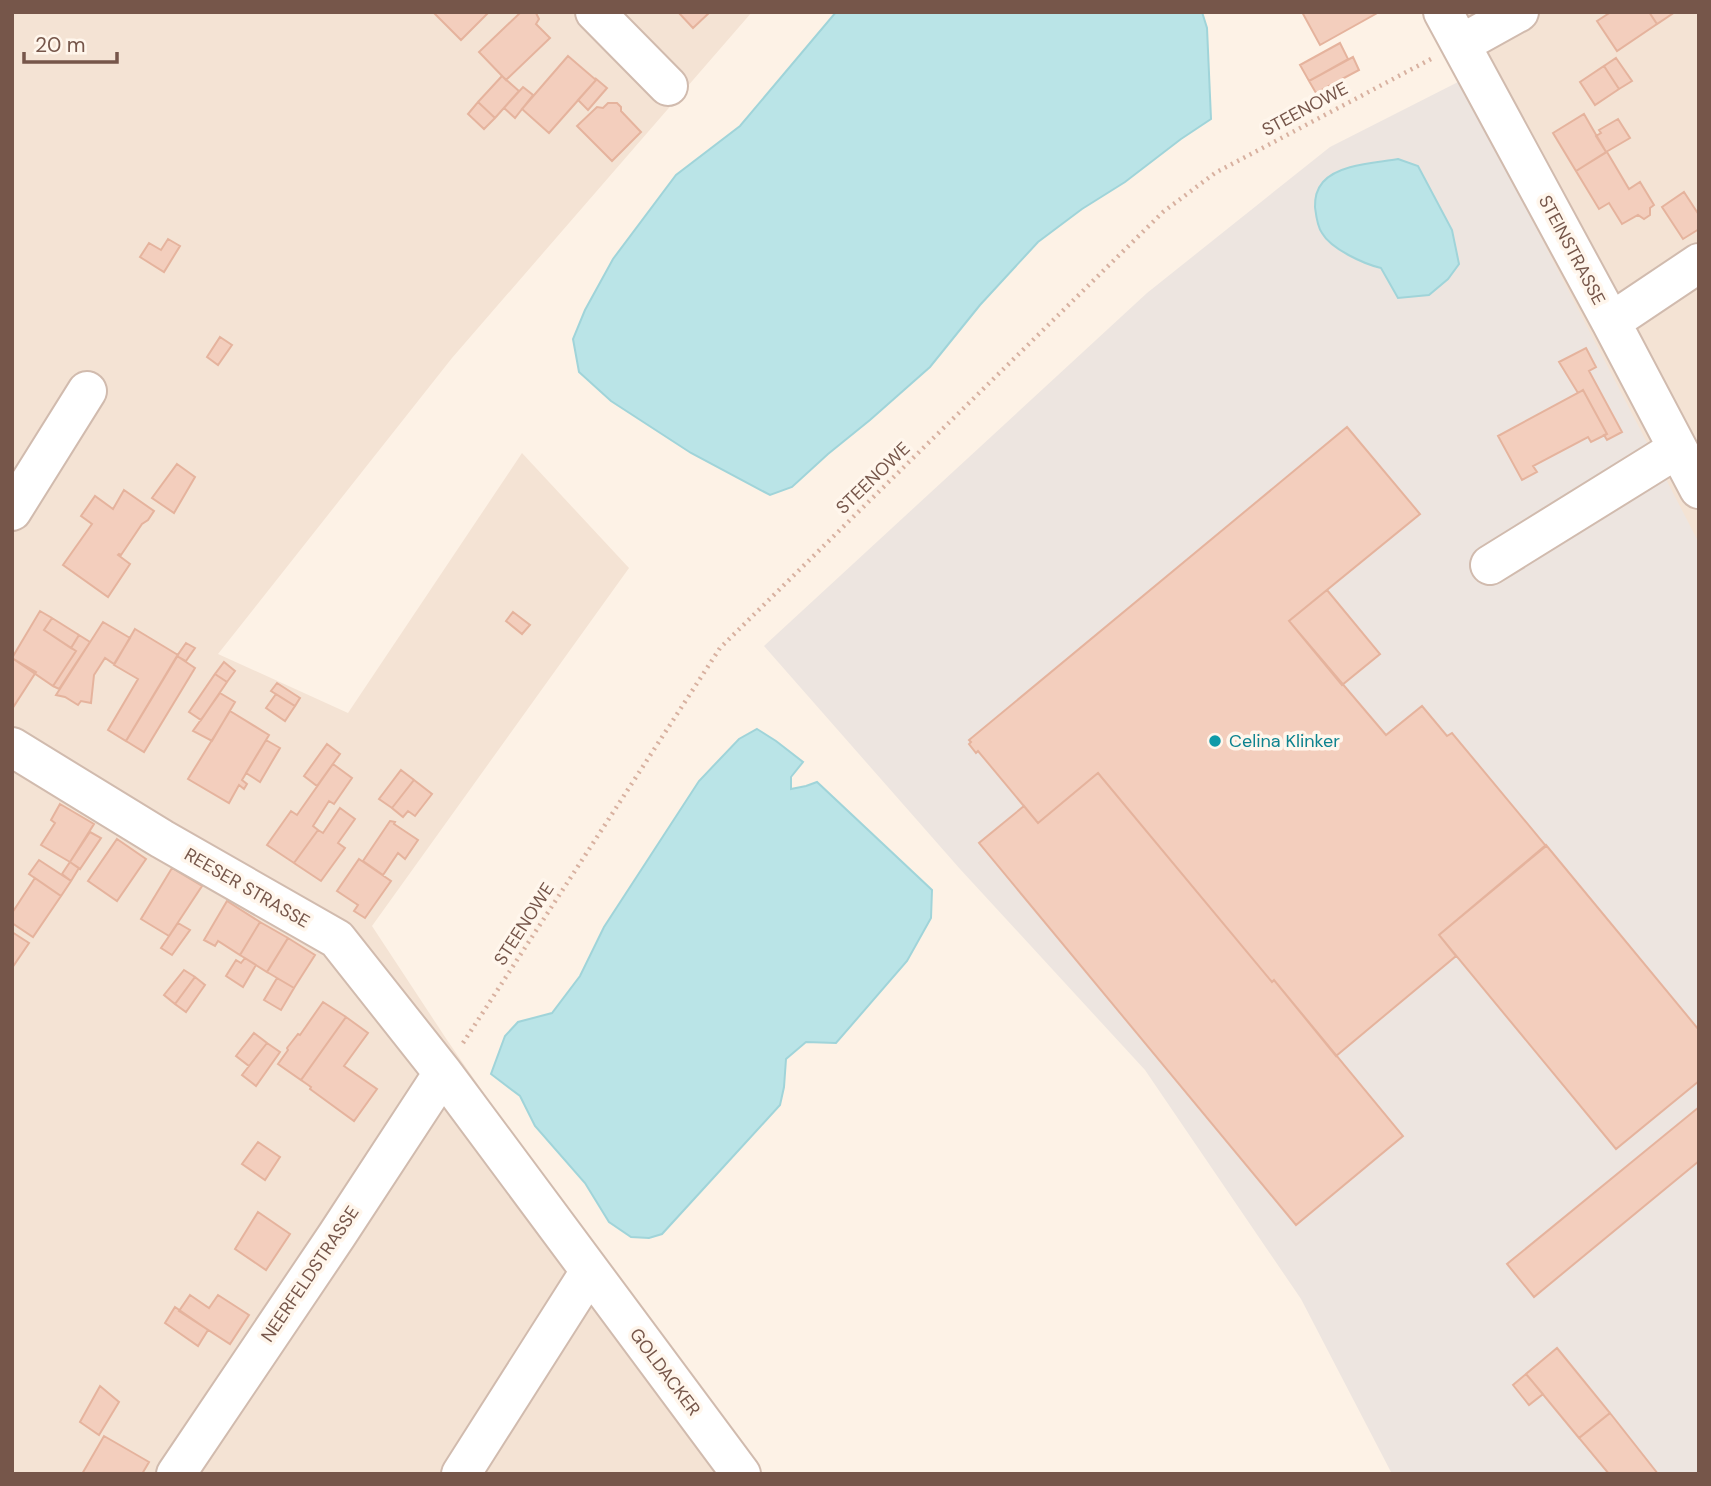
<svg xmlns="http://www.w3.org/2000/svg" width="1711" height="1486" font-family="'DM Sans',sans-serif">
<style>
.residential{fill:#f4e3d4}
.industrial{fill:#ede5e0}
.water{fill:#bae4e7;stroke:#a0d4d9;stroke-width:2}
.building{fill:#f3cebd;stroke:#e5b39d;stroke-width:2}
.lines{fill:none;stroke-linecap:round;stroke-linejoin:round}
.minor-casing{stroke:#d1bbae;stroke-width:42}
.path{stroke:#d8b1a0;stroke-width:4.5;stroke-dasharray:2 5;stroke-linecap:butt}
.minor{stroke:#fff;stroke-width:38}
.culture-dot{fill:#0f9aa8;stroke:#fff6ec;stroke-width:2.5}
.labels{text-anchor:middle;stroke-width:7;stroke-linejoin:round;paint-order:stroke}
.street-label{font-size:18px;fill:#76564a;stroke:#fff6ec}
.culture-label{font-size:18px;fill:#0d838f;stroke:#fff6ec;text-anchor:start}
</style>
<rect width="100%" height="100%" fill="#fdf2e6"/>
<path class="residential" d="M12 12H752L452 358 218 654 348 713 522 453 629 568 372 926 447 1040 668 1359 725 1474H12Z
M1424 12H1699V549L1602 357Z"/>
<path class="industrial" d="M1460 81 1699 543V1474H1392L1301 1299 1145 1070 960 869 764 646 1147 293 1330 147Z"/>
<path class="water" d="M836 12H1202L1207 28 1211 119 1181 139 1125 182 1082 209 1038 242 980 305 930 367 870 420 828 454 792 487 770 495 691 453 611 401 579 372 573 339 585 310 613 259 676 175 740 126Z
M1398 159 1418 166 1452 230 1459 264 1448 279 1429 295 1398 298 1381 268C1364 264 1331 249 1322 233 1317 226 1316 215 1315 207 1315 198 1316 190 1323 182 1339 164 1376 163 1398 159Z
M757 729 776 741 803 762 791 777V789L806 786 817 782 932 890 931 918 907 961 836 1043 806 1042 786 1059 784 1087 780 1105 662 1234 649 1238 631 1237 609 1222 585 1183 535 1126 520 1096 491 1074 505 1036 518 1022 552 1013 580 976 604 927 699 781 739 739Z"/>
<path class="building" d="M433 12H489L461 40Z
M521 12 536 13 539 19 536 24 550 38 506 80 479 52Z
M678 12H710L693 28Z
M1302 12H1379L1320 45Z
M1611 12H1649L1657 24 1617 51 1597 21Z
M1649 12H1675L1657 24Z
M1340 43 1348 59 1309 81 1300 65Z
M568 56 596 80 549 133 522 109Z
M1353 57 1359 70 1316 93 1309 81Z
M1616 58 1632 81 1619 89 1604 66Z
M1604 66 1619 89 1595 105 1580 82Z
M502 76 519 91 495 118 478 102Z
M595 78 607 88 588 110 578 100 596 80Z
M523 87 533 95 515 118 504 108Z
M478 102 495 118 484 129 468 114Z
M608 103H617L621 107V111L641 132 612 161 577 126 597 107 603 108Z
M1584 114 1606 152 1576 171 1553 133Z
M1618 119 1630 138 1606 152 1596 136 1601 133 1599 130Z
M1607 152 1629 189 1640 182 1654 205 1650 208V215L1644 219 1638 215 1622 224 1609 203 1599 209 1576 171Z
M1684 192 1699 215V229L1683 239 1662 207Z
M168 239 180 246 164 272 140 257 149 243 161 250Z
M220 337 232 345 218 365 207 357Z
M1586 348 1596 367 1589 371 1622 432 1607 440 1604 435 1607 434 1583 390 1578 393 1559 362Z
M1583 390 1607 434 1591 442 1588 437 1533 466 1537 472 1522 480 1498 436Z
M1347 427 1420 514 1289 621 1386 735 1422 706 1447 736 1452 733 1546 846 1439 935 1456 956 1336 1056 1274 980 1272 982 1098 773 1038 823 978 751 976 753 969 744 971 742 969 740Z
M177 464 195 477 174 513 152 498Z
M124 490 154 511 148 520 142 524 121 555 119 554 118 555 130 564 108 597 63 565 92 524 81 516 95 496 113 509Z
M1327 590 1380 654 1342 685 1289 621Z
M40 611 52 618 44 630 76 651 53 686 12 658Z
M513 612 530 625 522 634 506 621Z
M52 618 79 635 71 648 44 630Z
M103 622 130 638 114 664 105 658 94 675 91 703 81 701 78 705 65 697 56 695Z
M135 629 178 655 126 741 108 730 138 679 114 665Z
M79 635 90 642 59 689 53 686 76 651 71 648Z
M186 643 195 648 186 661 177 656Z
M177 656 195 668 144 752 126 741Z
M12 658 36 672 12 709Z
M224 662 235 671 227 682 215 674Z
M215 674 227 682 201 720 189 712Z
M277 683 300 698 295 706 271 691Z
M220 693 235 702 212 741 193 731Z
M276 694 295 706 285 721 266 708Z
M230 711 269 735 242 780 247 784 244 789 239 785 229 803 188 779Z
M266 740 280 748 260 782 246 773Z
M327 744 340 754 317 786 304 776Z
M333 764 352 778 334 804 329 801 313 826 318 830 294 863 267 845 291 811 297 815Z
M401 770 414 780 392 808 379 799Z
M1098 773 1272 982 1274 980 1403 1136 1296 1225 979 843 1024 806 1038 823Z
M414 780 432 794 415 816 408 811 403 817 392 808Z
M60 804 94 824 70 862 41 845 55 823 51 820Z
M340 808 355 819 338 843 345 848 321 881 294 863 318 830 323 833Z
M390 821 395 822 394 824 418 840 405 859 398 853 383 875 363 861Z
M90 832 101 838 80 869 70 862Z
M117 839 146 859 117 901 88 881Z
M1546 845 1699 1030V1081L1616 1149 1439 935Z
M359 859 391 881 365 918 354 911 358 905 337 891Z
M39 860 71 881 61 896 29 874Z
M70 862 79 868 71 881 62 874Z
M172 868 202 886 169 936 141 919Z
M35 878 61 896 33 937 12 923V913Z
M227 901 260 922 240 955 218 941 215 946 204 940Z
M260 922 288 938 267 972 240 955Z
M178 923 190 930 172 955 161 948Z
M12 932 29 943 12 968Z
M288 938 315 955 294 988 267 972Z
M245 958 256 965 243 987 226 976 236 960 241 963Z
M184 970 195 977 175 1004 164 995Z
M195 977 205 985 186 1012 175 1004Z
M277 978 294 988 281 1010 264 1000Z
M323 1002 346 1017 301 1080 278 1064 288 1050 287 1048 298 1034 300 1035Z
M346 1017 368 1033 344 1066 377 1089 354 1121 310 1089 311 1087 301 1080Z
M254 1033 267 1043 249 1066 236 1056Z
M267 1043 280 1052 256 1086 242 1075Z
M1699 1107V1161L1534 1297 1507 1264Z
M258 1142 280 1157 265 1180 242 1164Z
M258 1212 290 1234 266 1270 235 1249Z
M190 1295 209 1308 218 1295 249 1315 230 1344 179 1311Z
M175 1307 208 1330 198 1346 165 1323Z
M1557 1348 1610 1413 1579 1438 1526 1374Z
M1526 1374 1543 1394 1529 1405 1513 1385Z
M100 1386 119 1402 99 1435 80 1422Z
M1610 1413 1658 1474H1609L1579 1438Z
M104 1436 149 1462 142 1474H82Z"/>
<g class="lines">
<defs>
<path id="minor" d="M595 12 668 86
M1443 12 1611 322 1699 489
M1461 44 1519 12
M1611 322 1699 263
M12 511 87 391
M1490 565 1677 449
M12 747 162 839 337 939 443 1073 741 1474
M176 1474 337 1235 443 1073
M461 1474 590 1271"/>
</defs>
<use href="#minor" class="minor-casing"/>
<path class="path" d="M463 1043 720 648 1163 212 1215 173 1431 59"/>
<use href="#minor" class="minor"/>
</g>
<circle class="culture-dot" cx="1215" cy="741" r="7"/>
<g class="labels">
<g class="street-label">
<text transform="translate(1305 109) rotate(-28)" y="6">STEENOWE</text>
<text transform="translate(1572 250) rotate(62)" y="6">STEINSTRASSE</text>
<text transform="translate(873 478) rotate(-44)" y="6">STEENOWE</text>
<text transform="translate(247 888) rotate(30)" y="6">REESER STRASSE</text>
<text transform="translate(524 924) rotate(-57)" y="6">STEENOWE</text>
<text transform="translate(310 1274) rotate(-56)" y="6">NEERFELDSTRASSE</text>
<text transform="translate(665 1372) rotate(53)" y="6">GOLDACKER</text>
</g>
<g class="culture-label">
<text x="1229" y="747">Celina Klinker</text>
</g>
</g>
<rect width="1711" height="1486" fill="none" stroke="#76564a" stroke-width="28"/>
<path d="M24 52v10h93v-10" fill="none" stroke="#76564a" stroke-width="3.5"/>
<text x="35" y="52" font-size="21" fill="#76564a" stroke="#fff6ec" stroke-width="5" paint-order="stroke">20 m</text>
</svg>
